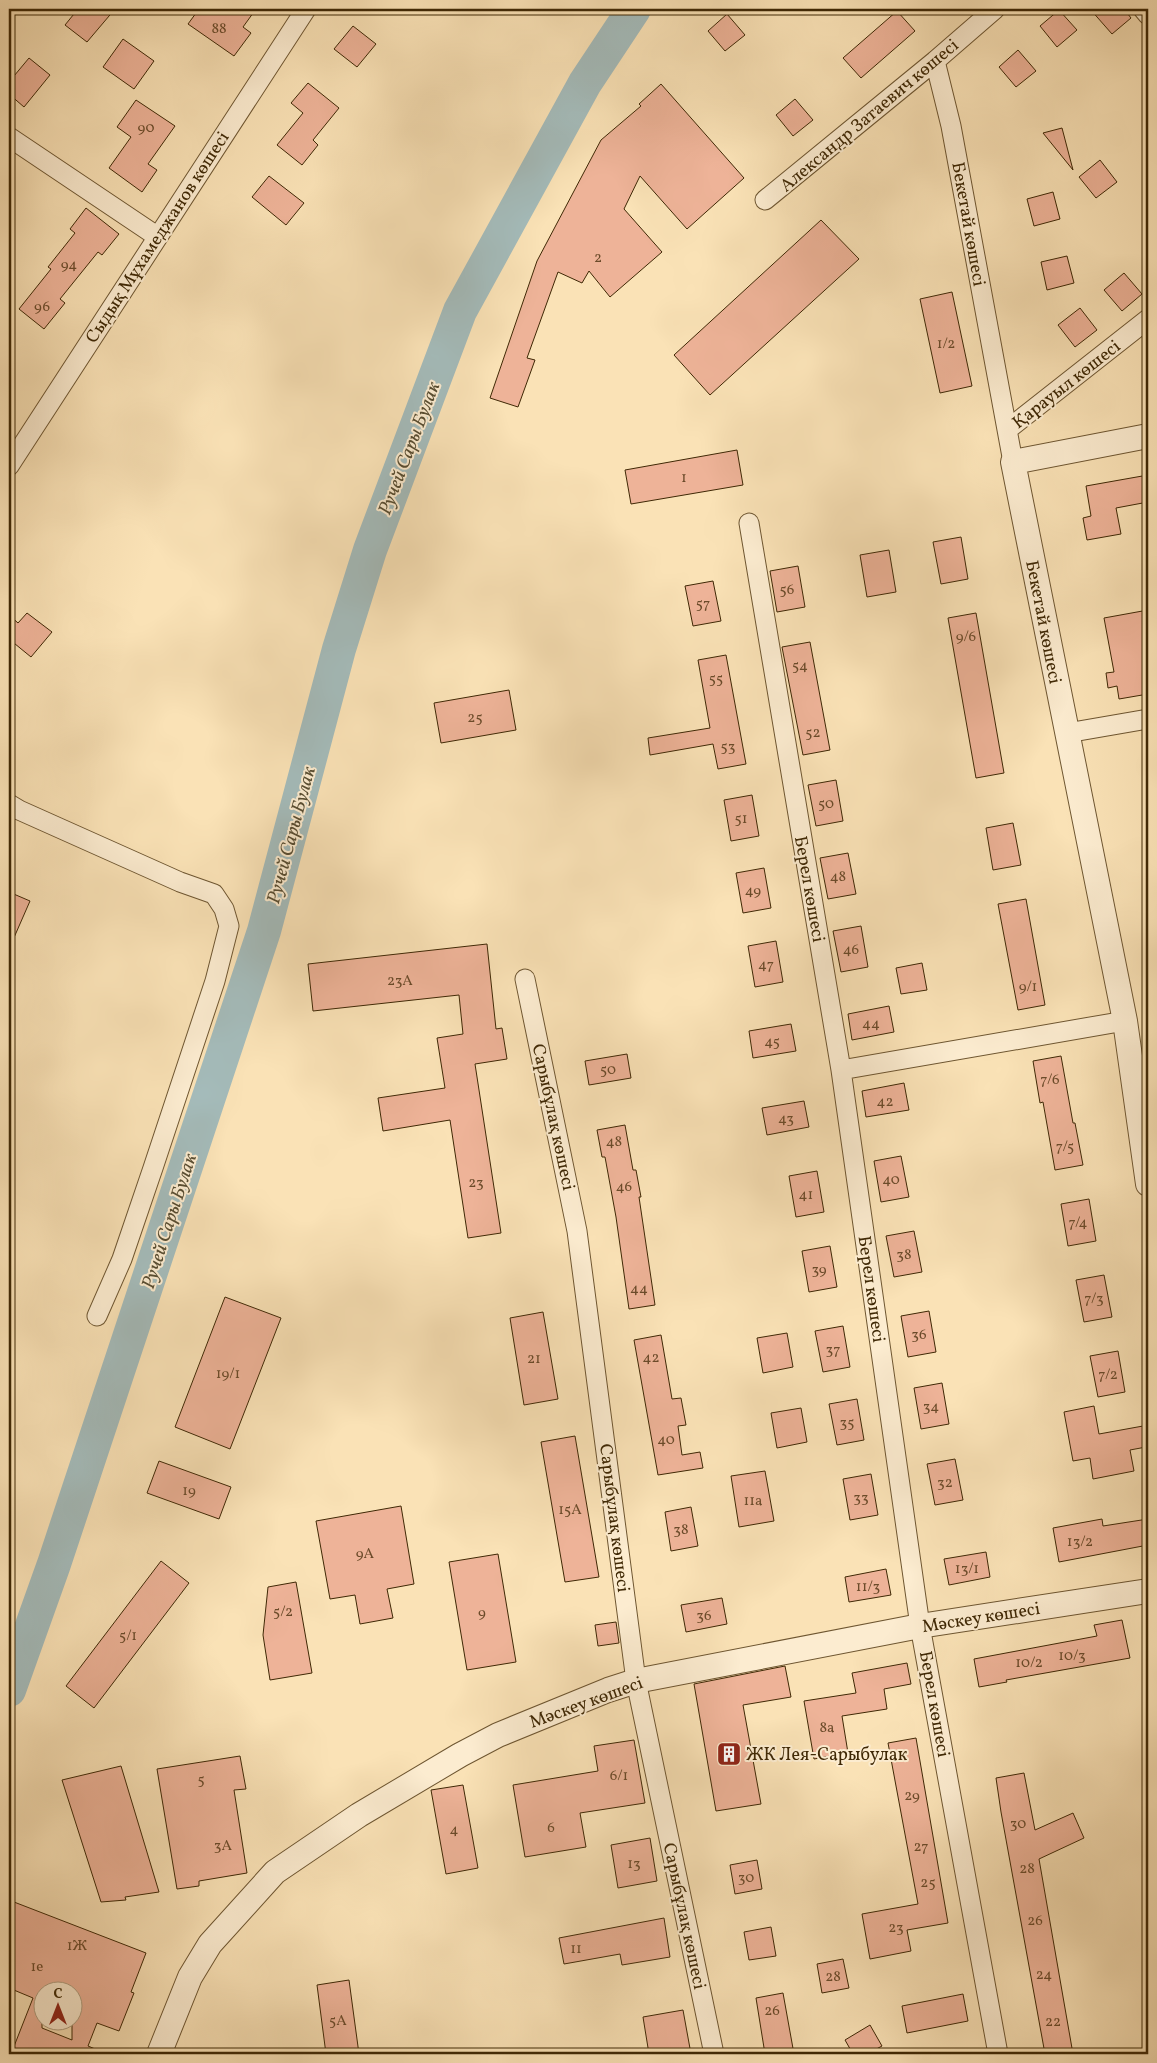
<svg xmlns="http://www.w3.org/2000/svg" width="1157" height="2063" font-family="Vollkorn,serif">
<style>
.lines{fill:none;stroke-linecap:round;stroke-linejoin:round}
.river{stroke:#a4bbba;stroke-width:34}
.building{fill:#eeb398;stroke:#3f2805;fill-rule:evenodd}
.minor-casing{stroke:#6e5631;stroke-width:21}
.tertiary-casing{stroke:#6e5631;stroke-width:26}
.minor{stroke:#fcecd0;stroke-width:19}
.tertiary{stroke:#fcecd0;stroke-width:24}
.labels{text-anchor:middle;stroke-width:4;stroke-linejoin:round;paint-order:stroke}
.number-label{font-size:15px;fill:#6b4b2a}
.street-label{font-size:18px;fill:#3f2805;stroke:#fcecd0}
.poi-label{font-size:18px;fill:#3f2805;stroke:#fcecd0;text-anchor:start}
.water-label{font-size:19px;font-style:italic;fill:#584d32;stroke:#fcecd0}
</style>
<rect width="100%" height="100%" fill="#fae2b6"/>
<filter id="stains"><feTurbulence type="fractalNoise" baseFrequency=".004" numOctaves="4"/><feColorMatrix values="0 0 0 0 .2 0 0 0 0 .09 0 0 0 0 .02 0 0 0 .5 -.17"/></filter>
<radialGradient id="worn" r=".72"><stop offset=".6" stop-color="#630" stop-opacity="0"/><stop offset="1" stop-color="#630" stop-opacity=".3"/></radialGradient>
<g class="lines">
<path class="river" d="M9 1690 54 1564 264 931 339 649 370 550 460 311 585 83 634 9"/>
</g>
<path class="building" d="M78 9H115L87 42 65 25Z
M199 9H256L243 27 251 33 234 56 188 24Z
M1090 9H1124L1131 18 1112 34Z
M1059 10 1077 30 1057 47 1040 26Z
M897 11 915 31 861 78 843 58Z
M727 14 745 35 725 51 708 31Z
M353 26 376 44 357 67 334 49Z
M123 39 154 61 134 89 103 67Z
M1018 50 1036 71 1016 87 999 67Z
M29 58 50 75 24 107 9 94V82Z
M308 83 339 108 313 140 318 145 302 165 277 145 303 113 291 103Z
M661 84 744 178 687 229 640 176 624 209 662 252 610 297 589 271 582 283 558 272 527 358 535 360 518 407 490 398 537 261 601 140 641 106 639 104Z
M795 99 813 120 793 136 776 115Z
M136 100 175 126 148 164 157 170 142 192 109 168 131 137 117 127Z
M1062 128 1073 170 1043 133Z
M1100 160 1117 182 1096 198 1079 177Z
M269 176 304 203 286 225 252 197Z
M1053 192 1060 219 1034 226 1027 199Z
M86 208 119 234 102 255 98 252 60 299 65 303 44 329 19 309 51 269 48 267 75 233 70 229Z
M821 220 859 259 710 395 674 355Z
M1067 256 1074 283 1047 290 1041 262Z
M1124 273 1142 294 1122 311 1104 290Z
M952 292 972 386 940 393 920 299Z
M1080 308 1097 330 1075 347 1058 325Z
M737 450 743 485 631 504 625 470Z
M1148 475V502L1116 508 1121 534 1087 540 1083 518 1091 516 1086 486Z
M961 537 968 579 941 584 933 542Z
M889 550 896 592 867 597 860 555Z
M798 566 805 607 777 612 770 571Z
M713 581 721 621 693 626 685 586Z
M1148 610V694L1119 699 1117 686 1108 688 1106 673 1114 672 1104 618Z
M27 613 52 632 31 657 9 639V615L18 623Z
M976 613 1004 773 976 778 948 618Z
M810 642 830 750 803 755 782 647Z
M726 655 746 764 718 769 713 744 650 755 648 738 710 728 698 660Z
M509 690 516 730 441 743 434 703Z
M836 780 843 821 816 826 808 785Z
M752 795 759 836 731 841 724 800Z
M1013 823 1021 865 993 870 986 828Z
M848 853 856 894 828 899 820 858Z
M764 868 771 908 743 913 736 873Z
M9 892 30 901 9 949Z
M1026 899 1045 1005 1018 1010 998 904Z
M861 926 868 967 841 972 833 931Z
M776 941 783 982 755 987 748 946Z
M487 944 496 1029 502 1028 507 1059 475 1064 501 1233 468 1238 450 1120 383 1131 378 1098 445 1088 437 1038 463 1034 459 995 313 1011 308 964Z
M922 963 927 990 901 994 896 968Z
M889 1006 894 1032 852 1040 848 1014Z
M791 1024 796 1051 753 1058 749 1031Z
M627 1054 631 1078 589 1085 585 1061Z
M1061 1056 1073 1123H1075L1083 1165 1055 1170 1043 1102 1040 1103 1033 1061Z
M904 1083 909 1110 866 1117 862 1091Z
M804 1101 809 1127 767 1135 762 1108Z
M625 1125 633 1170H636L641 1197H639L655 1305 629 1309 616 1217 605 1157H602L597 1130Z
M901 1156 909 1197 881 1202 874 1161Z
M817 1171 824 1212 796 1217 789 1176Z
M1089 1199 1096 1241 1068 1246 1061 1204Z
M914 1231 922 1272 894 1277 886 1236Z
M830 1246 837 1287 809 1292 802 1251Z
M1104 1275 1112 1317 1084 1322 1076 1280Z
M225 1297 281 1318 230 1449 175 1427Z
M929 1311 936 1352 908 1357 901 1316Z
M543 1312 558 1399 524 1405 510 1318Z
M843 1326 850 1367 823 1372 815 1331Z
M787 1333 793 1367 763 1373 757 1338Z
M661 1335 672 1399 681 1398 686 1425 678 1426 682 1455 700 1452 703 1468 658 1475 634 1340Z
M1118 1351 1125 1392 1098 1397 1090 1356Z
M942 1383 949 1424 921 1429 914 1388Z
M857 1399 864 1440 837 1445 829 1404Z
M1094 1406 1099 1434 1143 1426 1146 1447 1130 1450 1134 1471 1093 1479 1090 1458 1073 1461 1064 1412Z
M801 1408 807 1442 777 1448 771 1413Z
M575 1436 599 1577 565 1582 541 1442Z
M955 1459 963 1500 935 1505 927 1464Z
M159 1461 231 1487 219 1519 147 1493Z
M765 1471 774 1521 739 1527 731 1476Z
M871 1474 878 1515 850 1520 843 1479Z
M401 1506 414 1584 387 1589 393 1618 360 1624 355 1595 330 1599 316 1521Z
M691 1507 698 1546 671 1551 665 1512Z
M1102 1519 1103 1526 1148 1519V1545L1059 1562 1053 1528Z
M986 1552 990 1577 949 1585 944 1559Z
M498 1554 516 1662 467 1670 449 1562Z
M161 1561 189 1583 94 1708 66 1686Z
M886 1569 891 1595 849 1602 845 1577Z
M296 1582 312 1673 270 1680 263 1635 268 1587Z
M722 1598 727 1624 686 1632 681 1605Z
M1122 1620 1130 1658 1006 1680 1007 1682 979 1687 974 1659 1097 1636 1094 1625Z
M616 1622 619 1643 598 1646 595 1625Z
M907 1663 911 1684 884 1689 887 1709 842 1716 848 1753 814 1759 804 1701 856 1693 852 1673Z
M785 1666 791 1697 743 1705 761 1804 716 1811 694 1684Z
M916 1738 948 1923 907 1930 911 1951 870 1959 862 1914 918 1904 888 1743Z
M634 1740 645 1803 580 1813 586 1847 525 1857 513 1785 598 1771 594 1746Z
M240 1756 246 1789 234 1790 247 1873 199 1881V1886L177 1889 157 1769Z
M121 1766 159 1892 125 1897 126 1900 101 1902 62 1780Z
M1024 1773 1035 1830 1073 1813 1084 1838 1039 1859 1073 2054H1045L1001 1812 996 1778Z
M463 1785 478 1868 446 1874 431 1790Z
M650 1838 657 1881 618 1888 611 1845Z
M757 1860 762 1889 735 1894 730 1865Z
M14 1902 146 1953 131 1992 134 1993 119 2031 97 2023 88 2046 107 2054H11L33 1998 9 1988V1915ZM42 1990H72V2040L42 2028Z
M664 1918 670 1957 622 1965 620 1954 564 1964 559 1938Z
M771 1927 776 1956 749 1960 744 1932Z
M843 1959 849 1988 822 1993 817 1964Z
M349 1980 359 2054H326L317 1985Z
M783 1993 794 2054H765L756 1998Z
M963 1994 968 2021 907 2033 902 2006Z
M683 2010 691 2054H649L643 2017Z
M870 2025 882 2046 867 2054H853L845 2040Z"/>
<g class="lines">
<defs>
<path id="minor" d="M1143 9 1148 15
M935 61 951 126 1013 462
M9 137 158 237
M765 200 935 61 995 9
M1007 430 1148 319
M9 466 306 9
M749 523 841 1070 920 1626 998 2054
M1067 733 1148 719
M9 804 19 810 180 882 214 894 224 909 229 926 215 981 153 1168 122 1259 97 1316
M525 979 577 1231 636 1681 714 2054
M841 1070 1125 1021"/>
<path id="tertiary" d="M1148 436 1013 462 1125 1021 1148 1184
M159 2054 190 1977 210 1944 275 1872 359 1815 460 1755 498 1735 608 1690 636 1681 920 1626 1148 1591"/>
</defs>
<use href="#minor" class="minor-casing"/>
<use href="#tertiary" class="tertiary-casing"/>
<use href="#minor" class="minor"/>
<use href="#tertiary" class="tertiary"/>
</g>
<defs>
<symbol id="building-square" viewBox="-11 -11 22 22"><rect x="-9" y="-9" width="18" height="18" rx="4" fill="#8f2418" stroke="#fcecd0"/><path d="M-4-6H4V6H1V3H-1V6H-4ZM-2.5-4.3h1.7v1.8h-1.7ZM.8-4.3h1.7v1.8H.8ZM-2.5-1h1.7V.8h-1.7ZM.8-1h1.7V.8H.8Z" fill="#fff"/></symbol>
</defs>
<g fill-rule="evenodd">
<use href="#building-square" x="715" y="1740" width="28" height="28"/>
</g>
<g class="labels">
<g class="number-label">
<text x="219" y="33">88</text>
<text x="146" y="132">90</text>
<text x="598" y="262">2</text>
<text x="69" y="269">94</text>
<text x="42" y="311">96</text>
<text x="946" y="348">1/2</text>
<text x="684" y="482">1</text>
<text x="787" y="594">56</text>
<text x="703" y="608">57</text>
<text x="966" y="641">9/6</text>
<text x="800" y="670">54</text>
<text x="716" y="683">55</text>
<text x="475" y="722">25</text>
<text x="813" y="737">52</text>
<text x="728" y="751">53</text>
<text x="826" y="808">50</text>
<text x="741" y="823">51</text>
<text x="838" y="881">48</text>
<text x="753" y="895">49</text>
<text x="851" y="954">46</text>
<text x="766" y="969">47</text>
<text x="400" y="985">23А</text>
<text x="1028" y="991">9/1</text>
<text x="871" y="1028">44</text>
<text x="772" y="1046">45</text>
<text x="608" y="1074">50</text>
<text x="1050" y="1084">7/6</text>
<text x="885" y="1106">42</text>
<text x="786" y="1123">43</text>
<text x="614" y="1146">48</text>
<text x="1065" y="1151">7/5</text>
<text x="891" y="1184">40</text>
<text x="476" y="1187">23</text>
<text x="624" y="1191">46</text>
<text x="806" y="1199">41</text>
<text x="1078" y="1227">7/4</text>
<text x="904" y="1259">38</text>
<text x="819" y="1274">39</text>
<text x="639" y="1293">44</text>
<text x="1094" y="1303">7/3</text>
<text x="919" y="1339">36</text>
<text x="833" y="1354">37</text>
<text x="651" y="1362">42</text>
<text x="534" y="1363">21</text>
<text x="228" y="1378">19/1</text>
<text x="1108" y="1379">7/2</text>
<text x="931" y="1411">34</text>
<text x="847" y="1427">35</text>
<text x="666" y="1444">40</text>
<text x="945" y="1487">32</text>
<text x="189" y="1495">19</text>
<text x="861" y="1502">33</text>
<text x="753" y="1505">11а</text>
<text x="570" y="1514">15А</text>
<text x="681" y="1534">38</text>
<text x="1080" y="1546">13/2</text>
<text x="365" y="1558">9А</text>
<text x="967" y="1573">13/1</text>
<text x="868" y="1591">11/3</text>
<text x="283" y="1616">5/2</text>
<text x="482" y="1617">9</text>
<text x="704" y="1620">36</text>
<text x="128" y="1640">5/1</text>
<text x="1072" y="1660">10/3</text>
<text x="1029" y="1667">10/2</text>
<text x="827" y="1732">8а</text>
<text x="619" y="1780">6/1</text>
<text x="201" y="1784">5</text>
<text x="912" y="1800">29</text>
<text x="1018" y="1828">30</text>
<text x="551" y="1832">6</text>
<text x="454" y="1834">4</text>
<text x="223" y="1850">3А</text>
<text x="921" y="1851">27</text>
<text x="634" y="1868">13</text>
<text x="1027" y="1873">28</text>
<text x="746" y="1882">30</text>
<text x="928" y="1887">25</text>
<text x="1035" y="1925">26</text>
<text x="896" y="1932">23</text>
<text x="77" y="1950">1Ж</text>
<text x="576" y="1953">11</text>
<text x="37" y="1971">1е</text>
<text x="1044" y="1979">24</text>
<text x="833" y="1981">28</text>
<text x="772" y="2015">26</text>
<text x="338" y="2025">5А</text>
<text x="1053" y="2026">22</text>
</g>
<g class="street-label">
<text transform="translate(869 115) rotate(-40)" y="6">Александр Затаевич көшесі</text>
<text transform="translate(969 224) rotate(80)" y="6">Бекетай көшесі</text>
<text transform="translate(157 237) rotate(-57)" y="6">Сыдық Мұхамеджанов көшесі</text>
<text transform="translate(1066 384) rotate(-38)" y="6">Қарауыл көшесі</text>
<text transform="translate(1044 622) rotate(79)" y="6">Бекетай көшесі</text>
<text transform="translate(810 889) rotate(80)" y="6">Берел көшесі</text>
<text transform="translate(554 1117) rotate(78)" y="6">Сарыбұлақ көшесі</text>
<text transform="translate(872 1289) rotate(82)" y="6">Берел көшесі</text>
<text transform="translate(615 1518) rotate(83)" y="6">Сарыбұлақ көшесі</text>
<text transform="translate(981 1617) rotate(-9)" y="6">Мәскеу көшесі</text>
<text transform="translate(586 1702) rotate(-20)" y="6">Мәскеу көшесі</text>
<text transform="translate(935 1704) rotate(80)" y="6">Берел көшесі</text>
<text transform="translate(685 1916) rotate(78)" y="6">Сарыбұлақ көшесі</text>
</g>
<g class="poi-label">
<text x="746" y="1760">ЖК Лея-Сарыбулак</text>
</g>
<g class="water-label">
<text transform="translate(408 448) rotate(-69)" y="7">Ручей Сары Булак</text>
<text transform="translate(290 835) rotate(-75)" y="7">Ручей Сары Булак</text>
<text transform="translate(168 1221) rotate(-72)" y="7">Ручей Сары Булак</text>
</g>
</g>
<rect width="1157" height="2063" fill="none" stroke="#fae2b6" stroke-width="30"/>
<rect x="10" y="10" width="1137" height="2043" fill="none" stroke="#3f2805" stroke-width="2.5"/>
<rect x="15" y="15" width="1127" height="2033" fill="none" stroke="#3f2805"/>
<g transform="translate(58 2006)"><circle r="24" fill="#fcecd0" stroke="#b09e7f"/>
<path d="M0-4L9 19L0 12L-9 19Z" fill="#8f2418"/>
<text y="-8" font-size="14" font-weight="bold" text-anchor="middle" fill="#3f2805">С</text>
</g>
<rect width="100%" height="100%" filter="url(#stains)"/>
<rect width="100%" height="100%" fill="url(#worn)"/>
</svg>
